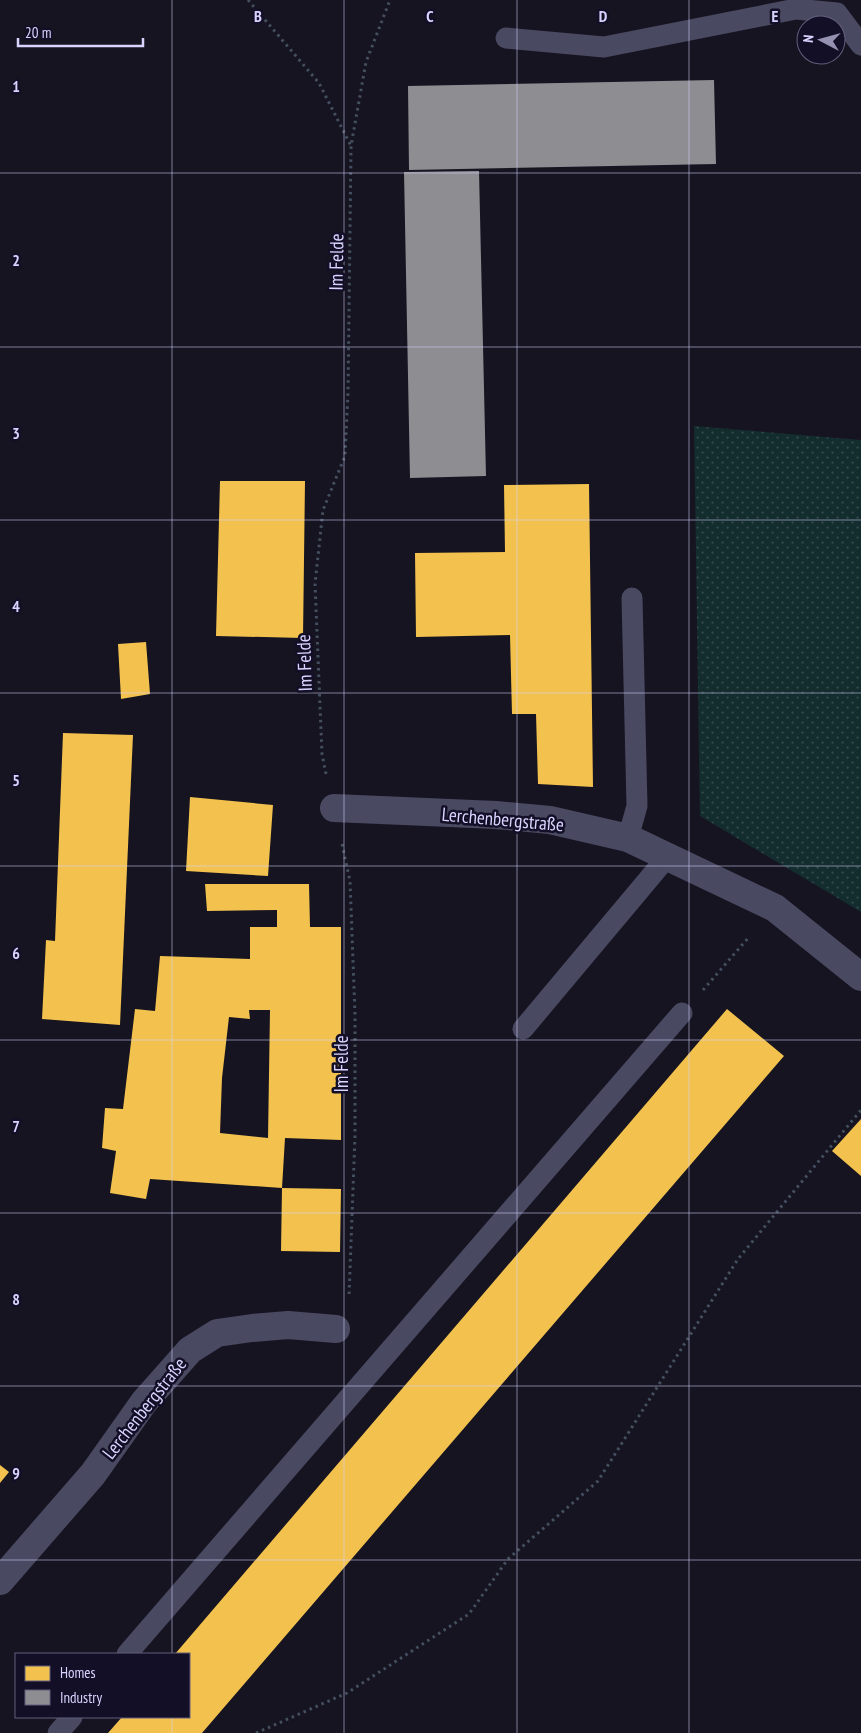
<svg xmlns="http://www.w3.org/2000/svg" width="861" height="1733" font-family="'PT Sans Narrow',sans-serif">
<style>
.grass{fill:url(#grass-dots)}
.homes{fill:#f2c14e;fill-rule:evenodd}
.industry{fill:#8d8d92}
.lines{fill:none;stroke-linecap:round;stroke-linejoin:round}
.path{stroke:#44505f;stroke-width:3;stroke-dasharray:2.5 4;stroke-linecap:butt}
.service{stroke:#4a4962;stroke-width:21}
.minor{stroke:#4a4962;stroke-width:28}
.grid{fill:none;stroke:#d9d4ff;stroke-width:1;stroke-opacity:0.55}
.labels{text-anchor:middle;stroke-width:5;stroke-linejoin:round;paint-order:stroke}
.street-label{font-size:19px;fill:#d9d4ff;stroke:#130f26}
.grid-label{font-size:16px;text-anchor:middle;font-weight:bold;fill:#d9d4ff;stroke:#130f26;stroke-width:5;stroke-linejoin:round;paint-order:stroke}
</style>
<defs>
<pattern id="grass-dots" width="8" height="8" patternUnits="userSpaceOnUse" patternTransform="scale(1.25)"><rect width="8" height="8" fill="#132c2d"/><path d="M2 2h.1M6 6h.1" fill="none" stroke="#354a4c" stroke-width="1.8" stroke-linecap="round"/></pattern>
</defs>
<rect width="100%" height="100%" fill="#161421"/>
<path class="grass" d="M694 426 861 440V912L700 816Z"/>
<path class="homes" d="M220 481H305L303 638 216 636Z
M589 484 593 787 538 784 536 714H512L510 635 416 637 415 553 505 552 504 485Z
M146 642 150 694 121 699 118 644Z
M63 733 133 735 120 1025 42 1019 46 940 55 941Z
M190 797 273 805 268 876 186 871Z
M205 884H309L310 927H341V1140L285 1138 282 1188 150 1179 146 1199 110 1193 116 1151 102 1148 105 1108 123 1109 135 1009 155 1011 160 956 250 959V927H277V910L207 911ZM249 1010H270L268 1138 220 1133 222 1078 229 1017 250 1019Z
M727 1009 784 1056 202 1733H108L122 1717H189V1654H175Z
M861 1119V1176L832 1151Z
M282 1188 341 1189 340 1252 281 1251Z
M0 1465 9 1472 0 1483Z"/>
<path class="industry" d="M714 80 716 164 409 170 408 86Z
M479 171 486 476 410 478 404 172Z"/>
<g class="lines">
<path class="path" d="M248 0 319 83 351 146
M326 774 322 754 315 584 323 510 345 456 348 393 351 146 366 62 390 0
M342 844 350 881 355 1014V1136L349 1296
M703 990 749 937
M256 1733 347 1693 469 1614 508 1559 598 1481 738 1259 861 1110"/>
<path class="service" d="M506 38 604 47 796 9 837 13 861 45
M628 838 637 806 632 598
M523 1029 668 856
M127 1654 682 1013
M58 1733 72 1717"/>
<path class="minor" d="M334 808 496 815 550 820 628 838 775 908 861 977
M0 1581 93 1474 144 1402 190 1350 217 1333 252 1328 288 1325 336 1329"/>
</g>
<path class="grid" d="M172 0V1654M344 0V1733M517 0V1733M689 0V1733M0 173H861M0 347H861M0 520H861M0 693H861M0 866H861M0 1040H861M0 1213H861M0 1386H861M0 1560H861M172 1717V1733"/>
<g class="labels">
<g class="street-label">
<text transform="translate(336 262) rotate(-89)" y="7">Im Felde</text>
<text transform="translate(304 663) rotate(-92)" y="7">Im Felde</text>
<text transform="translate(503 819) rotate(5)" y="7">Lerchenbergstraße</text>
<text transform="translate(341 1064) rotate(-90)" y="7">Im Felde</text>
<text transform="translate(144 1408) rotate(-52)" y="7">Lerchenbergstraße</text>
</g>
</g>
<g class="grid-label">
<text x="258" y="22">B</text>
<text x="430" y="22">C</text>
<text x="603" y="22">D</text>
<text x="775" y="22">E</text>
<text x="16" y="92">1</text>
<text x="16" y="266">2</text>
<text x="16" y="439">3</text>
<text x="16" y="612">4</text>
<text x="16" y="786">5</text>
<text x="16" y="959">6</text>
<text x="16" y="1132">7</text>
<text x="16" y="1305">8</text>
<text x="16" y="1479">9</text>
</g>
<rect x="15" y="1653" width="175" height="65" fill="#130f26" stroke="#625e7d"/>
<rect x="25" y="1666" width="25" height="15" fill="#f2c14e" stroke="#625e7d"/>
<text x="60" y="1678" font-size="15" fill="#d9d4ff">Homes</text>
<rect x="25" y="1690" width="25" height="15" fill="#8d8d92" stroke="#625e7d"/>
<text x="60" y="1703" font-size="15" fill="#d9d4ff">Industry</text>
<g transform="translate(821 40) rotate(276)"><circle r="24" fill="#130f26" stroke="#625e7d"/>
<path d="M0-4L9 19L0 12L-9 19Z" fill="#9591b1"/>
<text y="-8" font-size="14" font-weight="bold" text-anchor="middle" fill="#d9d4ff">N</text>
</g>
<path d="M18 38v8h125v-8" fill="none" stroke="#d9d4ff" stroke-width="2.5"/>
<text x="25" y="38" font-size="15" fill="#d9d4ff" stroke="#130f26" stroke-width="4" paint-order="stroke">20 m</text>
</svg>
